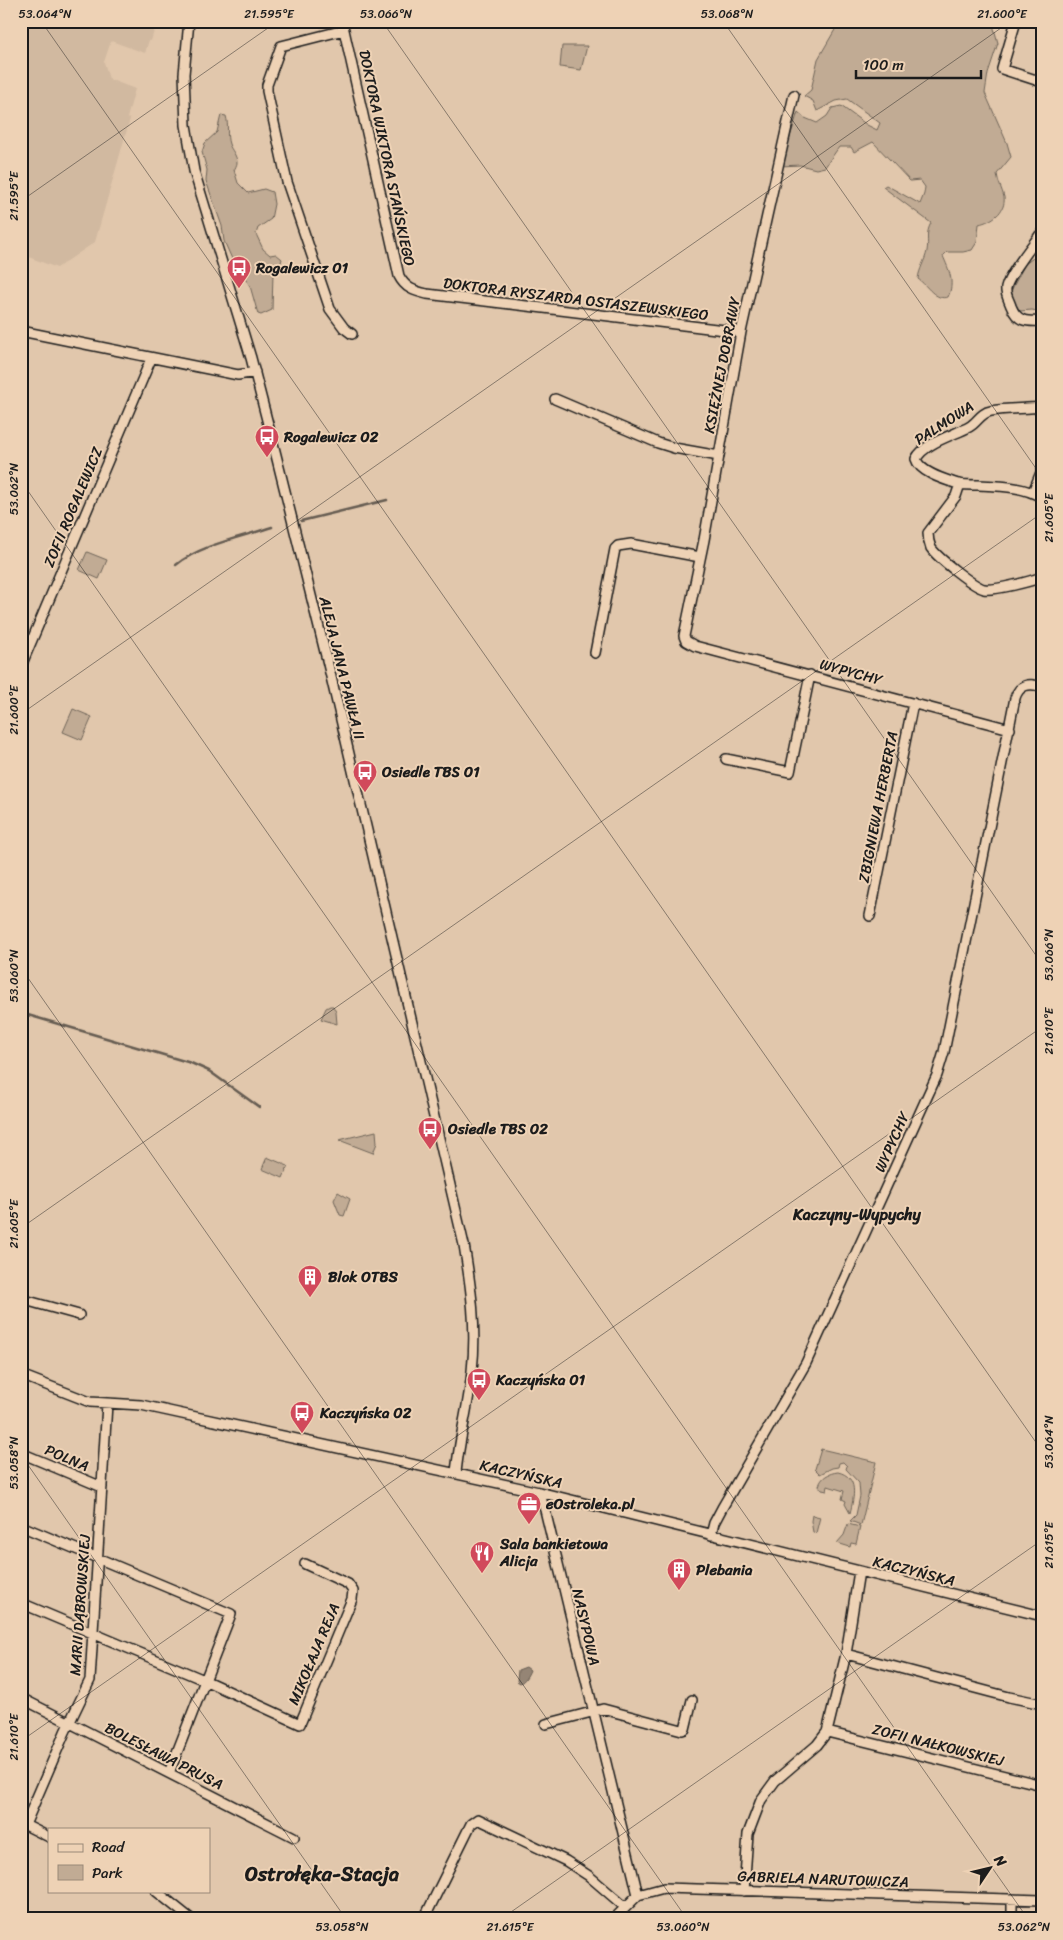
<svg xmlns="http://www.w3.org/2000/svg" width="1063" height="1940" font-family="Sriracha,sans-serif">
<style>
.built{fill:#d1b9a0}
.green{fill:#c1ab94;stroke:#6e6458}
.water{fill:#958574;stroke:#655b51}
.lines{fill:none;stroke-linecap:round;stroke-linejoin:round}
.stream{stroke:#655b51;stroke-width:2.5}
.minor-casing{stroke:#1c1c1c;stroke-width:12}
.minor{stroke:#eed2b5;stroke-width:9}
.ticks{fill:none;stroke:#1c1c1c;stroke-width:1;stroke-opacity:0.45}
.labels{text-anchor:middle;stroke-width:4;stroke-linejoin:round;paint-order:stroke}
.street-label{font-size:15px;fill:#1c1c1c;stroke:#eed2b5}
.poi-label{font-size:15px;font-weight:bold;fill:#1c1c1c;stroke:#eed2b5;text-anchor:start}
.neighbourhood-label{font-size:16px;font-weight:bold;fill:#1c1c1c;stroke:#eed2b5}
.district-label{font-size:20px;font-weight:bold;fill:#1c1c1c;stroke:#eed2b5}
.neatline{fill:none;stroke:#1c1c1c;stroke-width:2}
.ticks-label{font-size:12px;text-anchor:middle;fill:#1c1c1c}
</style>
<rect width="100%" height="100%" fill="#e1c7ac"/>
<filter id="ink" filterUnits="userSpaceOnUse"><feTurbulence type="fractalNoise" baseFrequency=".02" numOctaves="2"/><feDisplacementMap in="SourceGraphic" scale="10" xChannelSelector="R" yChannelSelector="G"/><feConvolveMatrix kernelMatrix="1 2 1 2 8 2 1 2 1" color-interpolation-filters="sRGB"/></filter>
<g filter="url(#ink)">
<path class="built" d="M21 21H157L151 41 149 40 145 53 111 41 104 62 109 79 135 89 127 118 130 119 95 242 57 268 21 254Z"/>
<path class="green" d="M840 21H992L998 43 988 73 985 93 1007 143 1011 157 997 174C998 183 1002 189 1004 197 1006 212 992 221 979 224L977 242 972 250 963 252H947L943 256C949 270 955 282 948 297 935 301 928 286 918 279 919 269 925 261 927 251 929 240 925 234 931 223L883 187 886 185 920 204 924 194 925 187 920 180 910 181 873 142 854 152 851 147H839L825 167 816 169 800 165 781 166 798 112 805 118 817 123 827 116 832 108 841 106 867 125 877 130 880 123 847 99 836 101 817 111 813 101 804 96 811 90 818 59Z
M562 46H587L581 70 560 67Z
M221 115 226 116C229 126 226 135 229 144 231 150 237 155 237 163 237 164 235 169 234 170L238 183 248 193 264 189 272 192 274 204 271 219 258 228 256 234 263 249 270 255 276 254 282 259 280 266 273 273 272 310 261 315 258 314 250 286 232 259 224 241 222 226 206 181 207 170 202 152 205 143 217 132Z
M1036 256 1042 258V312L1032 310 1020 311 1013 300 1011 292 1013 287 1025 264Z
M87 552 107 560 99 579 79 570Z
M73 709 92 717 82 740 63 732Z
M330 1006H333L336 1012 337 1024 321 1019 326 1008Z
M376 1131 377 1143 373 1153 339 1140Z
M267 1157 288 1166 283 1178 262 1169Z
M338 1192 350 1199 344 1216 340 1215 334 1200Z
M821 1449 876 1462 861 1525 850 1521 856 1515 860 1496 859 1483 846 1469 847 1466 843 1462 839 1463 838 1467 832 1468 820 1474 815 1469Z
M838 1472C859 1477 854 1497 850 1513L845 1504 846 1501 842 1499 844 1491 828 1486 827 1491 822 1490 819 1486C821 1477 829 1473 838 1472Z
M812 1515 820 1517 816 1533 813 1532 811 1521Z
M848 1524 860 1527 856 1544 851 1543 850 1547 837 1543 844 1535Z"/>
<path class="water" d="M526 1667 530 1670C528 1675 524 1682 520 1683L517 1681 518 1670Z"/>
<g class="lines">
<path class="stream" d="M301 521 387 500
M176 565C200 545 242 537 272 527
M21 1013 191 1063 209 1071 259 1107"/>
<defs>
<path id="minor" d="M189 21 184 74 186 125 194 171 251 358 276 455 328 664 464 1245C471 1287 477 1328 472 1371 469 1405 459 1439 456 1473
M342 21 344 30 281 46 267 85V91L287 182 330 309 344 328 352 334
M1016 21 1002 69 1042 82
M344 30 399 276C405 288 414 291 427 294L741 332
M794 95 741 332 704 540 684 636 686 641 695 646 1010 729
M1042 232C1033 245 1009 274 1006 288 1005 294 1009 300 1011 306 1017 322 1027 322 1042 321
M21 331 238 375 255 372
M555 399 658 443 674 448 719 456
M1042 407C1025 409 1007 408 991 411 980 413 978 422 969 427 954 435 924 443 916 459 920 473 946 480 958 484 964 485 972 485 978 485 998 486 1025 486 1042 498
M960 484 956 496 928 533C928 539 929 543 931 548 938 558 973 586 984 589 994 591 1032 581 1042 577
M1033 492 1042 470
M595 653 615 549 618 546 631 544 700 557
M21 666 151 359
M726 759 790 772 810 675
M870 916 913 703
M21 1299 79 1315
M21 1375 90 1402 141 1405 539 1492 1042 1616
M21 1453 102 1487
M539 1492 545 1510 638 1895
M21 1526 231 1614 169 1773
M711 1535 714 1523 722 1508 806 1363 937 1075 944 1052 1015 698C1019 685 1029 682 1042 687
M21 1603 204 1680 300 1724 352 1599 353 1591 348 1584 305 1564
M846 1654 1009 1697 1042 1704
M21 1698 294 1837
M546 1724 603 1709 682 1730 685 1729 692 1700
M827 1732 1042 1785
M21 1823 49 1837
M25 1825 65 1732 90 1680 107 1404
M156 1891 191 1919
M744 1891 748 1834 761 1800 775 1781 817 1745 827 1732 846 1654 859 1571
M424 1919 471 1824 478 1819 566 1861 589 1876 625 1907
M614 1919 638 1895 664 1888 1042 1900
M1012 1919V1899"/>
</defs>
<use href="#minor" class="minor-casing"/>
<use href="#minor" class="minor"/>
</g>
</g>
<path class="ticks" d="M41 21 1042 1451M382 21 1042 964M723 21 1042 477M21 201 278 21M21 481 1028 1919M21 714 1011 21M21 968 687 1919M21 1228 1042 513M21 1455 346 1919M21 1741 1042 1027M501 1919 1042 1540"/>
<defs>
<symbol id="bus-pin" viewBox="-11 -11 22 30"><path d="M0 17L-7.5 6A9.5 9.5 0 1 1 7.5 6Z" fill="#d1495b" stroke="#eed2b5"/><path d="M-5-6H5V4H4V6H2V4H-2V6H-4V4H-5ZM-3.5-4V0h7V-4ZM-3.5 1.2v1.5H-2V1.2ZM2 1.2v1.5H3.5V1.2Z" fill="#fff"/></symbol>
<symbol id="building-pin" viewBox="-11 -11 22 30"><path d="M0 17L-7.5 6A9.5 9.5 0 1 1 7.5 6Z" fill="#d1495b" stroke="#eed2b5"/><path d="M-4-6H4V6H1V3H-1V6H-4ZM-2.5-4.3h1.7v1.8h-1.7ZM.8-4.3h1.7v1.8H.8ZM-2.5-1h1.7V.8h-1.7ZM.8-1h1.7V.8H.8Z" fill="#fff"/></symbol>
<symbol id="office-pin" viewBox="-11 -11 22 30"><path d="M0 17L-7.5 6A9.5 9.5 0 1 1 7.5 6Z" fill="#d1495b" stroke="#eed2b5"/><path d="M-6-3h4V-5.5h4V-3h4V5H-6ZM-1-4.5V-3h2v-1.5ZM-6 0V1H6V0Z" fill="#fff"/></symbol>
<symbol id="restaurant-pin" viewBox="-11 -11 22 30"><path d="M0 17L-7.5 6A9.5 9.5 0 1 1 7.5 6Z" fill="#d1495b" stroke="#eed2b5"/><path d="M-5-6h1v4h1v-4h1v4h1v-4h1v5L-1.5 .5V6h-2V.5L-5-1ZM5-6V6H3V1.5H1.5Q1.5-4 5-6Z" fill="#fff"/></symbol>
</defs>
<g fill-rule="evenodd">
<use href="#bus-pin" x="225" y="254" width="28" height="38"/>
<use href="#bus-pin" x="253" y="423" width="28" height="38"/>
<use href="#bus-pin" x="351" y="758" width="28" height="38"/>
<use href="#bus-pin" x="416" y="1115" width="28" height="38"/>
<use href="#building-pin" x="296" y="1263" width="28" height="38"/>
<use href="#bus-pin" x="465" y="1366" width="28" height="38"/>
<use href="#bus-pin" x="288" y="1399" width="28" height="38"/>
<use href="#office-pin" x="515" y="1490" width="28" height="38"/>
<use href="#restaurant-pin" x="468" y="1539" width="28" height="38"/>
<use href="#building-pin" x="665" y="1556" width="28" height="38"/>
</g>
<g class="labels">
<g class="street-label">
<text transform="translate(387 158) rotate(78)" y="5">DOKTORA WIKTORA STAŃSKIEGO</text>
<text transform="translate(576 299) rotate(7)" y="5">DOKTORA RYSZARDA OSTASZEWSKIEGO</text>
<text transform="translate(722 365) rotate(-79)" y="5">KSIĘŻNEJ DOBRAWY</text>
<text transform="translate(944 423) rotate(-33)" y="5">PALMOWA</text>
<text transform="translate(73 507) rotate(-67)" y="5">ZOFII ROGALEWICZ</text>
<text transform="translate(342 668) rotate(76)" y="5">ALEJA JANA PAWŁA II</text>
<text transform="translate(851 672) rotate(15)" y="5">WYPYCHY</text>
<text transform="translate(878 807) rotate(-79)" y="5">ZBIGNIEWA HERBERTA</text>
<text transform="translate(892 1142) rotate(-66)" y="5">WYPYCHY</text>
<text transform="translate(67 1458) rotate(23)" y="5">POLNA</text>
<text transform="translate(521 1474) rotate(13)" y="5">KACZYŃSKA</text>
<text transform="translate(914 1571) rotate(14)" y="5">KACZYŃSKA</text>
<text transform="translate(80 1605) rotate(-86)" y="5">MARII DĄBROWSKIEJ</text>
<text transform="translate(586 1627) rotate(77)" y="5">NASYPOWA</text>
<text transform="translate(314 1654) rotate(-67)" y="5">MIKOŁAJA REJA</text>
<text transform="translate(938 1745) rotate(14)" y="5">ZOFII NAŁKOWSKIEJ</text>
<text transform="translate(164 1756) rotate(27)" y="5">BOLESŁAWA PRUSA</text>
<text transform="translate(823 1879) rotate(2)" y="5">GABRIELA NARUTOWICZA</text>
</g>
<g class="poi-label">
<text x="256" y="273">Rogalewicz 01</text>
<text x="284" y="442">Rogalewicz 02</text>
<text x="382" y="777">Osiedle TBS 01</text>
<text x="448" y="1134">Osiedle TBS 02</text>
<text x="328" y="1282">Blok OTBS</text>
<text x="496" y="1385">Kaczyńska 01</text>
<text x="320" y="1418">Kaczyńska 02</text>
<text x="546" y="1509">eOstroleka.pl</text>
<text x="500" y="1549">Sala bankietowa<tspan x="500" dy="17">Alicja</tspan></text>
<text x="696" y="1575">Plebania</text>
</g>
<g class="neighbourhood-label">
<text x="857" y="1220">Kaczyny-Wypychy</text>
</g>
<g class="district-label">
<text x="322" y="1881">Ostrołęka-Stacja</text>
</g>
</g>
<rect width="1063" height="1940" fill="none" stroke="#eed2b5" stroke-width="55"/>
<rect x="48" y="1828" width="162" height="65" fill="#eed2b5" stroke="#9a8978"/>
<rect x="58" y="1844" width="25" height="8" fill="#eed2b5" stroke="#9a8978"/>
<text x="92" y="1852" font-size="15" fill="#1c1c1c">Road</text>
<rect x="58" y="1865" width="25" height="15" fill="#c1ab94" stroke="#9a8978"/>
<text x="92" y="1878" font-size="15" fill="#1c1c1c">Park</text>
<g transform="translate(990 1868) rotate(55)" stroke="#eed2b5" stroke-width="4" paint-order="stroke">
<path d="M0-4L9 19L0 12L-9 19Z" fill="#1c1c1c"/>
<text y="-8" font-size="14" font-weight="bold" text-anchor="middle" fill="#1c1c1c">N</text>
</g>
<path d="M856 70v8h125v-8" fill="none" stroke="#1c1c1c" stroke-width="2.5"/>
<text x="863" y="70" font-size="15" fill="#1c1c1c" stroke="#eed2b5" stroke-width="4" paint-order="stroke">100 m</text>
<rect x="28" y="28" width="1008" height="1884" class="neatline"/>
<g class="ticks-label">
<text x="45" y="18">53.064°N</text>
<text x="269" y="18">21.595°E</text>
<text x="386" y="18">53.066°N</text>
<text x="727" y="18">53.068°N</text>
<text x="1002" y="18">21.600°E</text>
<text transform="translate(14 196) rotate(-90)" y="4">21.595°E</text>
<text transform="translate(14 489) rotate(-90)" y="4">53.062°N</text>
<text transform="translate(1049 518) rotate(-90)" y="4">21.605°E</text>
<text transform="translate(14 710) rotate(-90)" y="4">21.600°E</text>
<text transform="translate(1049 955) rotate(-90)" y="4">53.066°N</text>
<text transform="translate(14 976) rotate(-90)" y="4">53.060°N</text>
<text transform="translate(1049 1031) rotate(-90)" y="4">21.610°E</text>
<text transform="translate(14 1224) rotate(-90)" y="4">21.605°E</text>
<text transform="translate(1049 1442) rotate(-90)" y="4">53.064°N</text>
<text transform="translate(14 1463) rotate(-90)" y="4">53.058°N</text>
<text transform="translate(1049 1545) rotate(-90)" y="4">21.615°E</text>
<text transform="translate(14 1737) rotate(-90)" y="4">21.610°E</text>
<text x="342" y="1931">53.058°N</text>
<text x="510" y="1931">21.615°E</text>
<text x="683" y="1931">53.060°N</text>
<text x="1024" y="1931">53.062°N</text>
</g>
</svg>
